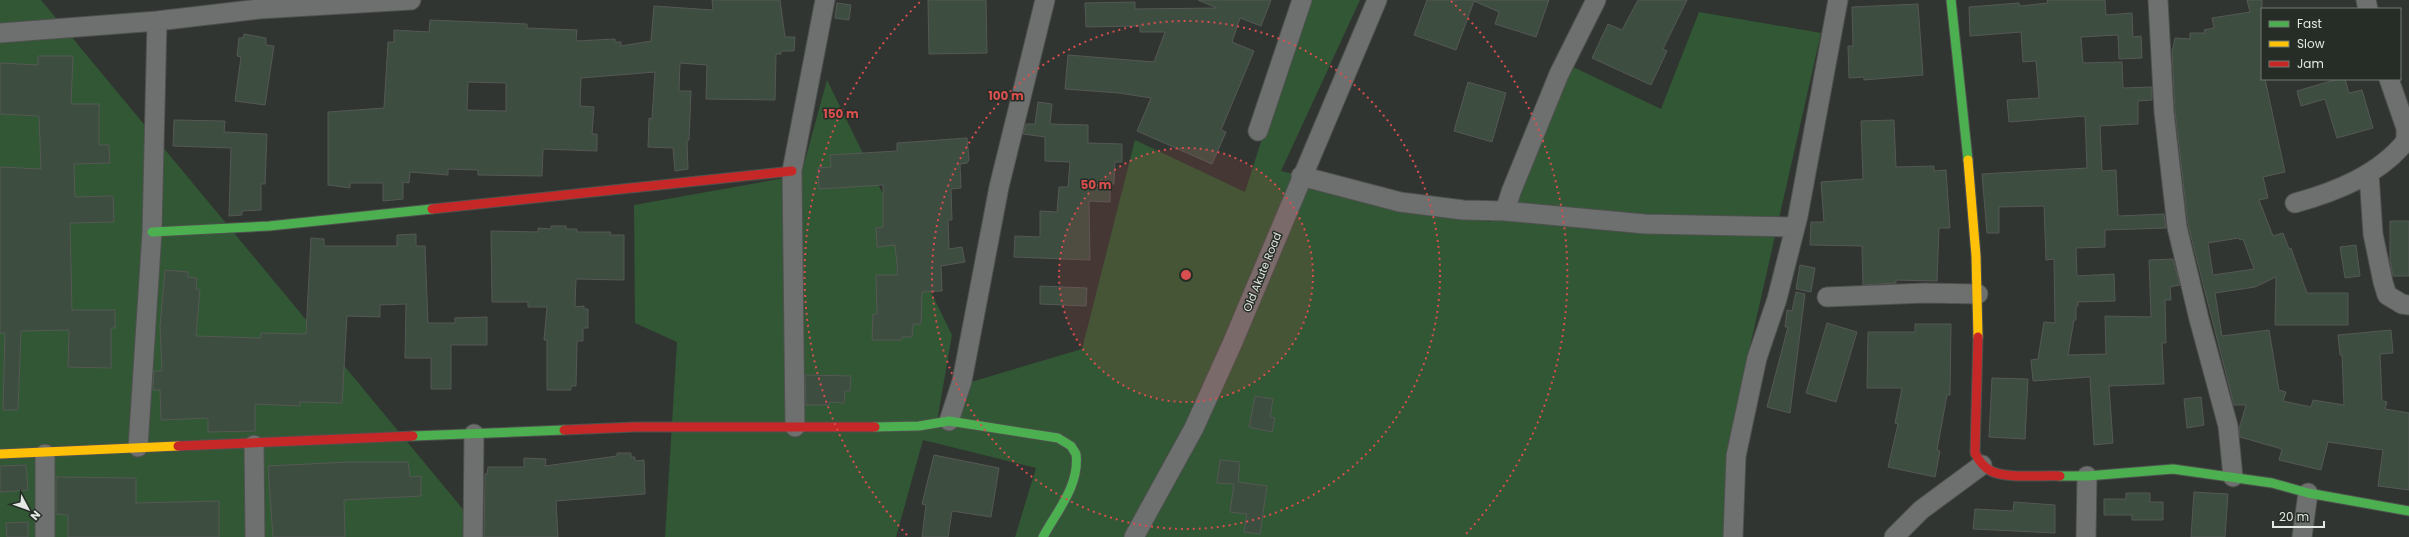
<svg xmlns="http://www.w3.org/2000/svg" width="2409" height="537" font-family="Poppins,sans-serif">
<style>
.green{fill:#315734}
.building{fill:#3d4d40;stroke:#555855;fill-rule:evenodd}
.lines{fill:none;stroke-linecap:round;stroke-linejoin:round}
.street-casing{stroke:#4e514e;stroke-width:21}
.fast-casing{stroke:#4e514e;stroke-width:11}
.slow-casing{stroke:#4e514e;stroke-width:11}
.jam-casing{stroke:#4e514e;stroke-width:11}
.street{stroke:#6e706f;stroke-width:19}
.fast{stroke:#4caf50;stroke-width:9}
.slow{stroke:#ffc107;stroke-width:9}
.jam{stroke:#c62828;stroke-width:9}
.ring{fill:none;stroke:#d94e4e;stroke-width:2;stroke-dasharray:2 4}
.labels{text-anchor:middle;stroke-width:3;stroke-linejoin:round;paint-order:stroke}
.street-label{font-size:11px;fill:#e4e8e4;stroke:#252d26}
.centre{fill:#d94e4e;stroke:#252d26;stroke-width:2}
.ring-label{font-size:12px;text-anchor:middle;font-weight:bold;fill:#d94e4e;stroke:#252d26;stroke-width:3;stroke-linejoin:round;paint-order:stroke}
</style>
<rect width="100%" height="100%" fill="#313531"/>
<path class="green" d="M0 0H41L486 537H0Z
M1306 0H1360L1281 171 1490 222 1567 64 1661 109 1699 12 1821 33 1734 417 1732 537H1015L1036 468 923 440 896 537H665L677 342 635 323 634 205 801 175 827 80 952 335 937 422 971 382 1082 349 1135 140 1245 192Z"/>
<path class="building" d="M712 0H780L785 37H795L794 51H781V54H776L775 100 706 99 707 65 680 63 679 91H691L689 140 687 141 688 169 675 171 673 148 648 147 649 118 652 119 655 72 581 78 580 106 594 107 592 134H597V151L543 149 542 176 478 175V170L448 169V175L410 172 409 183 403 182V199L383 201V183H350V188L328 185V112L384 108 388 42H394V30L429 32 430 20 527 24V28L577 30 576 41 615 39V42H621V46L651 41 654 6 713 10ZM468 82 506 83V111L467 110Z
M928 0H986L987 53 929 54Z
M1198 0H1271L1261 26 1240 18 1232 42 1254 51 1221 130 1226 132 1212 164 1137 131 1151 98 1119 93 1065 89 1068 55 1154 62 1165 32H1140V26L1086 27 1085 3 1135 2V9L1217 8Z
M1427 0H1549L1536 37 1495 24 1499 12 1474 1 1456 50 1414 35Z
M1638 0H1687L1663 49 1667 51 1651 85 1592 58 1608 24 1622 30Z
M2047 0H2105L2106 15 2132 13 2133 37 2141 36 2142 58 2119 59 2118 35 2081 37 2083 63 2122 62 2123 88 2152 87V100L2138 101V124L2100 126 2102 171 2116 170 2118 216 2164 214 2166 228 2105 230V247L2076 248 2077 276 2114 274 2115 301 2078 302V306L2076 307V320H2074L2068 355 2106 354 2105 316 2151 317 2149 260 2173 259 2180 285 2170 287 2171 300H2165L2166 343H2162L2164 384 2109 386 2113 443 2094 445 2090 377 2033 381 2031 360 2038 359 2044 322 2055 323 2054 259 2046 260 2044 206 1999 207V233H1987L1982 174 2087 168 2085 116 2009 122 2007 100 2039 98 2036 61 2023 62 2021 32 1970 36 1969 7 2019 3 2020 6 2048 3Z
M2247 0H2262V79H2265L2285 172 2263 177 2268 198 2259 200 2273 236 2283 233 2289 249 2291 248 2307 293H2348V325H2275L2276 277 2255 287 2215 293 2222 336 2269 330 2279 390 2286 392 2283 401 2311 407 2313 400 2344 405 2342 355H2340L2338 335 2391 330 2393 353 2380 354 2382 401 2387 402 2385 409 2409 413V490L2378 486 2383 450 2328 442 2321 470 2279 460 2282 449 2240 437 2239 429 2246 405H2234L2188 225 2175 111 2172 52 2175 38 2190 39V33H2205L2204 30 2214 28 2212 18 2250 12ZM2239 238 2240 240 2243 239 2254 269 2213 275 2208 243Z
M837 3 851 5 849 20 835 18Z
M1918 4 1923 75 1864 80V77L1849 78 1848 46H1853L1852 7Z
M244 34 266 38V45L274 46 265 105 235 101 241 57 237 56 239 38H243Z
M38 56H73L71 104H99V145H109L110 163 74 164 75 197 113 196 114 222 70 223 72 310H115V328H111V368L68 367 69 330 21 331 18 410H3L5 333H0V167L41 169 39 116 0 114V63L38 65Z
M2338 79H2345L2349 93 2362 90 2373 128 2337 138 2325 99 2301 106 2297 91Z
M1468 82 1506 93 1492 142 1454 131Z
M1038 102 1052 104 1050 124 1088 125V143L1122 144V162H1115L1114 184H1110V202L1089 201 1090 260 1014 257 1015 236 1040 237V211L1057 212 1059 187H1068L1070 162 1045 161V137L1023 134 1026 124H1035Z
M174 120 225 121 224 132 267 134 265 184H261V210L242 211V215L229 216 231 148 173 146Z
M1894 120 1896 167 1934 166V171L1946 170 1950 228H1939L1937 281 1896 280V283L1863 285 1862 246 1810 245 1811 222H1824L1821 182 1863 179 1861 121Z
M967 138 969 160 967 163 960 164 961 188 951 189 952 220H948L949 249 962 247 965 262 941 266 942 291 922 292 921 324H913L912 337H902V340H872L873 314H877L876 275H898L895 245 877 247 876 228 883 227V185L819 189 818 168 831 167 830 155 897 151V143Z
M2390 221H2409V276H2393L2390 260Z
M551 226H566V229H577V232H611L610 235H624V280L576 279 575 307 584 306V309H588V328H583V341H577L576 386H571V390H547V340H544L547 307H528V302H492L491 231 538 232V228L551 229Z
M416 234V246H425L428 323H455V318L487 317V345H451V389H431V358H405L406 304 380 305V317L347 316 342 403 300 402V406L255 404V431L208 432V418L161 420 160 390H153L154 371H162L160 326 165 270 188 272V277L197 278 196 289 200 290 196 336 261 338V333L306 334 311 238 324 239V246H397V235Z
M2356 245 2360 276 2345 278 2340 247Z
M1800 265 1815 268 1811 292 1796 289Z
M1040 286 1087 288 1086 306 1040 304Z
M1796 292 1805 294 1790 413 1767 407 1788 327H1785L1787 310 1792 311Z
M1827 323 1857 332 1836 402 1806 393Z
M1915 324H1951L1950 395H1947L1937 450 1940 451 1935 477 1888 467 1898 424 1895 423 1902 388H1867L1868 332H1915Z
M805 375 851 376 850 391H845L844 403 830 402 829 405H806Z
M1992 378 2028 379 2025 439 1989 437Z
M1255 396 1273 399 1270 417 1275 418 1272 432 1249 427Z
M2201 397 2204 425 2187 428 2184 399Z
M617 453H631V457H635V461L644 460 645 494 556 501 558 537H484L485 474H487L488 467H524V458L546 459 545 466 617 456Z
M934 455 999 468 991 517 952 511 948 537H922L926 505 922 504Z
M1220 460 1240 462 1238 482 1267 486 1260 534 1244 532 1247 514 1230 512 1234 484 1217 483Z
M348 462H408L410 477 421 476V496L344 500 345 537H273L268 466Z
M26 465 28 490 0 492V466Z
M56 477 136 478V503L219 501V537H68V515L56 514Z
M2194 492 2228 494 2225 537H2191Z
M2126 493H2150V502H2163V520H2132V515H2104V499H2126Z
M2014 502 2055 505V533L1973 529 1975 509 2013 511Z
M28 522V537H7L6 523Z"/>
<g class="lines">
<defs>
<path id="street" d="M2158 0 2164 112 2177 227 2199 319 2228 426 2233 477
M2366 0 2368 9
M0 33 157 21 259 9 411 0
M1258 131 1302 0
M2369 174 2373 234 2383 282 2387 295 2402 304 2409 305
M1301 176 1400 202 1463 210 1505 211 1511 192 1559 74 1596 0
M2295 203C2335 192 2379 175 2406 141V128L2389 79
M1505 211 1645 224 1795 227
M1827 297 1925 293 1978 294
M949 421 962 381 999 187 1045 0
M795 427 792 171 825 0
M254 445 255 537
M138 447 152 232 157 21
M45 454V537
M473 537 474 434
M1134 537 1194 428 1232 344 1377 0
M1733 537 1736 456 1757 358 1777 299 1798 216 1838 0
M1894 537 1921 510 1982 465
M2086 537 2087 476
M2302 537 2308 493"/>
<path id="fast" d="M1951 0 1968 160
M152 232 269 226 432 209
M875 427 919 426 949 421 1058 438 1071 446 1076 454C1080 485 1057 511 1043 537
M413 436 564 430
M2060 476H2087L2173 469 2272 483 2308 493 2409 511"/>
<path id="slow" d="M1968 160 1976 256 1978 337
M0 454 178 446"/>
<path id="jam" d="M432 209 792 171
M1978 337 1975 453C1979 461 1983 467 1991 471 2007 479 2042 475 2060 476
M564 430 635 427H875
M178 446 413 436"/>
</defs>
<use href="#street" class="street-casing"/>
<use href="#fast" class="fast-casing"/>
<use href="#slow" class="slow-casing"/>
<use href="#jam" class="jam-casing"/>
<use href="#street" class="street"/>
<use href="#fast" class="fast"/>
<use href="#slow" class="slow"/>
<use href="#jam" class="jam"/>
</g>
<circle cx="1186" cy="275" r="127" fill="#d94e4e" fill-opacity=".12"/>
<g class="ring">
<circle cx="1186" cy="275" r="127"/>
<circle cx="1186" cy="275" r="254"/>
<path d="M907 535A381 381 0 0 1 921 1M1451 1A381 381 0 0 1 1465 535"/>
</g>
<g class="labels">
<g class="street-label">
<text transform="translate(1262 272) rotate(-68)" y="4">Old Akute Road</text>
</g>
</g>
<circle cx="1186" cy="275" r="6" class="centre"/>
<g class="ring-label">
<text x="1006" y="100">100 m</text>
<text x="841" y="118">150 m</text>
<text x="1096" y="189">50 m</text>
</g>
<rect x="2261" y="8" width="140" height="72" fill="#252d26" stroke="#717872"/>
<rect x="2269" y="21" width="20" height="6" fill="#4caf50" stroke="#717872"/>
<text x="2297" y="28" font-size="12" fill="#e4e8e4">Fast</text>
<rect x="2269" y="41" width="20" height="6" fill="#ffc107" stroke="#717872"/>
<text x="2297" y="48" font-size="12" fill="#e4e8e4">Slow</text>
<rect x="2269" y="61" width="20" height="6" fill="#c62828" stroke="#717872"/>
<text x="2297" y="68" font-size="12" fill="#e4e8e4">Jam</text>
<g transform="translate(28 509) rotate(131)" stroke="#252d26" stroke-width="3" paint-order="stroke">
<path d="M0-3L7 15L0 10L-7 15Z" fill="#e4e8e4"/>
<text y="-6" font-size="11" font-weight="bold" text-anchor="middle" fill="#e4e8e4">N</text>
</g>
<path d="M2273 521v6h51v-6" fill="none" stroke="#e4e8e4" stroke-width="2"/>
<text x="2279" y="521" font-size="12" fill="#e4e8e4" stroke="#252d26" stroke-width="3" paint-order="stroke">20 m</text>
</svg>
